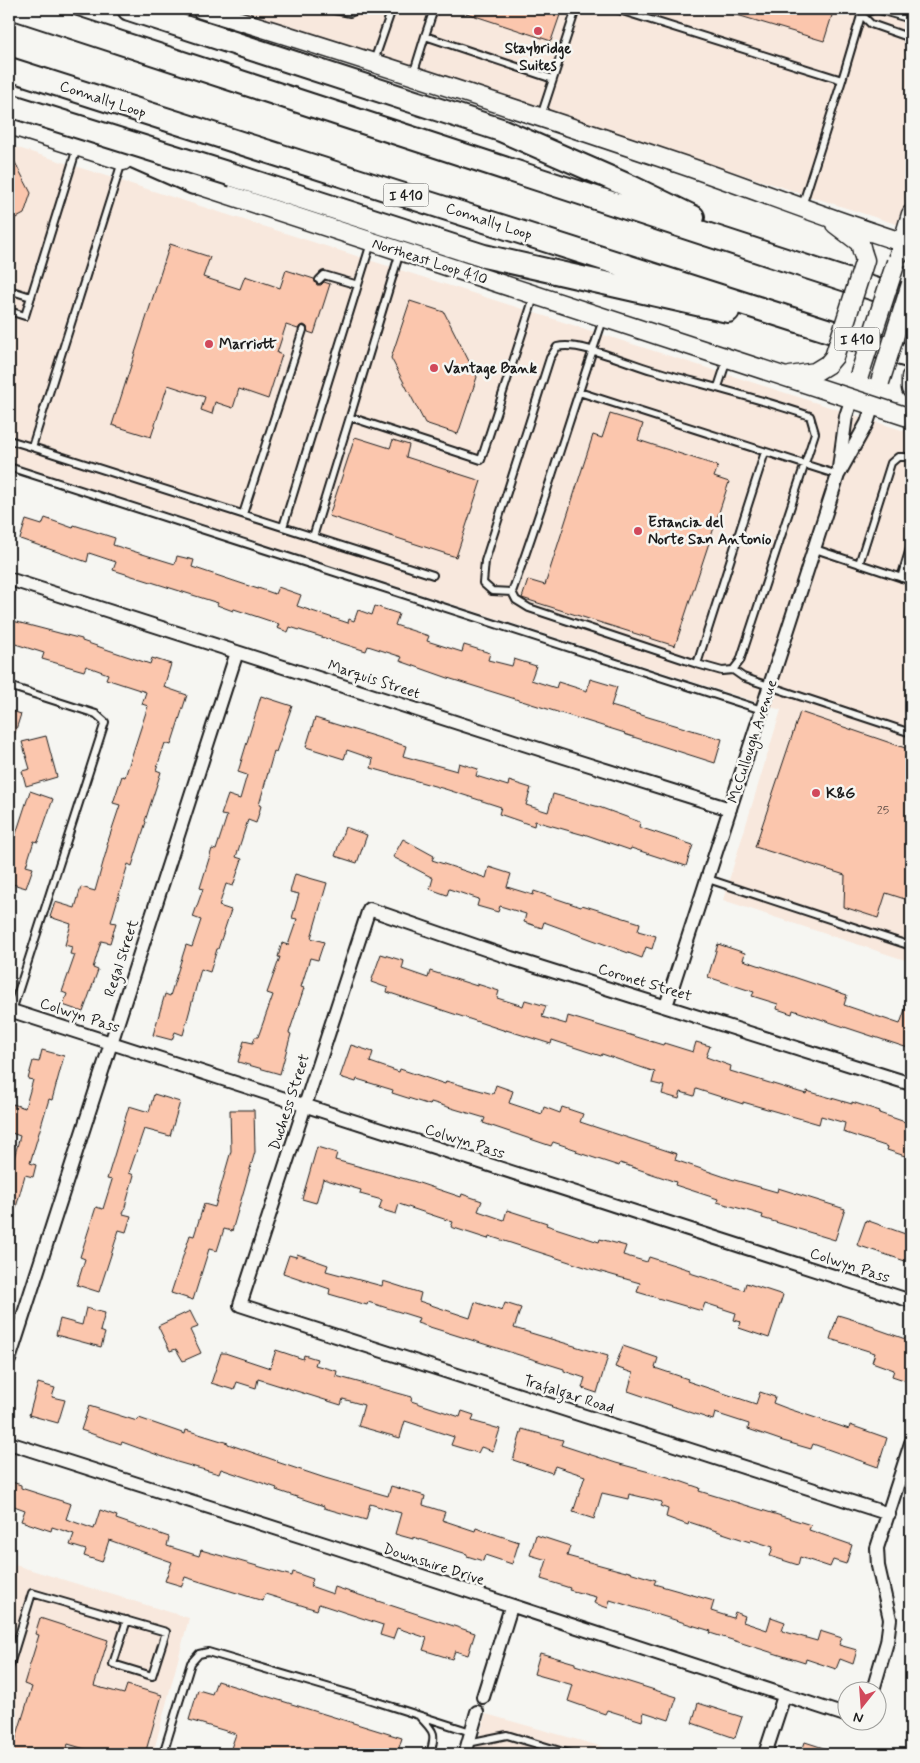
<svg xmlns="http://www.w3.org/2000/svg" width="920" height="1763" font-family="Mynerve,sans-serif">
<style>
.built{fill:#f8e8dd}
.building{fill:#fbc6ad;stroke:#1c1c1c}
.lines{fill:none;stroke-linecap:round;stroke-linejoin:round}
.service-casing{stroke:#1c1c1c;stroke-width:10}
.minor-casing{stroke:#1c1c1c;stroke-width:16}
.secondary-casing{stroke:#1c1c1c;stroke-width:21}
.motorway-casing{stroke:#1c1c1c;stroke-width:26}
.service{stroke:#f6f6f2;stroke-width:6}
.minor{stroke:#f6f6f2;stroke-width:12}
.secondary{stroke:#f6f6f2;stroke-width:18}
.motorway{stroke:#f6f6f2;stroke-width:22}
.secondary-bridge-casing{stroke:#1c1c1c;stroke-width:21;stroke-linecap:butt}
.motorway-bridge-casing{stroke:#1c1c1c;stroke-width:26;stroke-linecap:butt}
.secondary-bridge{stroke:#f6f6f2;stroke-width:18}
.motorway-bridge{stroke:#f6f6f2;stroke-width:22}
.poi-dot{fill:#d1495b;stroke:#f6f6f2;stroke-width:2}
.labels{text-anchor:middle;stroke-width:5;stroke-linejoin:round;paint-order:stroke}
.number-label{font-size:12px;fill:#544640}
.shield{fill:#f6f6f2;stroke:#5d5d5c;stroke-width:1}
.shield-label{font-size:14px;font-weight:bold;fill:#1c1c1c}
.poi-label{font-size:15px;font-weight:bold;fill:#1c1c1c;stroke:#f6f6f2;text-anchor:start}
.street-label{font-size:15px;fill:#1c1c1c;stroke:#f6f6f2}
</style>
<rect width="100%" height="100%" fill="#f6f6f2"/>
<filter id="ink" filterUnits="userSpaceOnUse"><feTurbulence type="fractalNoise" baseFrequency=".02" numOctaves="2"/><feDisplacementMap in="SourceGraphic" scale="10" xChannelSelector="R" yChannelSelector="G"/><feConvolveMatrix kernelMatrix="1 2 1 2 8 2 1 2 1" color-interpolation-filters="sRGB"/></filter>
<g filter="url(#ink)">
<path class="built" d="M231 9H911V229Z
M9 145 911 433V962L723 900 781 710 9 462Z
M15 1565 189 1618 153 1754H9V1587Z
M486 1714 628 1754H474Z"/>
<path class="building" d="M461 9H562L551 41 460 11Z
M727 9H834L824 41 727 12Z
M9 151 31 193 24 214 9 222Z
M170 244 210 257 203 277 240 289 245 276 280 288 286 270 314 279 317 285H321L324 282 330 284 314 334 308 332 307 327 304 325 300 326 298 329 286 325 277 353 282 355 268 399 239 389 233 408 215 402 212 414 201 410 205 397 168 385 151 437 112 425Z
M410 301 444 312 477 377 458 434 425 423 391 358Z
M610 414 643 424 638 440 718 466 714 477 729 482 675 646 522 598 528 580 545 585 593 435 602 438Z
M355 437 390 448 393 440 409 445 406 457 481 481 456 557 329 516Z
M45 518 73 528 74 525 115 538 113 545 175 564 177 556 194 560 192 567 258 589V588L275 594 278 587 301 595 297 606 348 623 349 619 354 621 358 610 372 615 375 606 399 614 395 625 429 636 427 641 462 652 464 645 490 653 488 660 512 666 514 659 536 666 531 680 556 688 558 682 587 691 590 679 617 687 611 706 722 739 715 763 624 734 625 733 451 679 400 661 402 657 368 646 366 651 290 627 288 632 277 628 279 624 234 609 233 611 217 605 218 603 113 570 116 562 89 553 87 562 20 539 26 520 42 525Z
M9 620 82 639V641L150 664 152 658 171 664 164 687 187 695 171 745 165 743 156 770 161 772 145 821 146 822 132 866 128 864 111 922 116 923 110 943 101 941 93 968 98 970 83 1012 63 1005 67 994 62 992 75 955 70 954 72 947 65 945 71 924 50 917 55 902 75 908 81 887 95 891 108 845 107 844 120 805 113 803 122 776 125 777 148 706 142 704 146 692 106 679 108 674 86 666 84 671 42 659 44 653 9 642Z
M261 696 292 706 276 752 274 751 259 805 261 806 256 823 248 820 236 857 242 859 233 886 226 884 219 906 231 910 218 949H217L210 972 201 969 183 1035 175 1032 172 1040 153 1035 165 994 170 996 186 945 192 947 201 920 193 917 203 889 200 888 212 849 216 850 227 816 221 815 228 795 240 799 247 775 238 772Z
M9 710 21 714 11 745H9Z
M800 712 911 750V901L886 893 878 918 844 907 845 875 755 847Z
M315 718 406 746 403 756 457 771 459 763 478 769 476 776 508 786 509 781 531 788 526 805 548 812 553 794 599 807 640 822 639 827 693 845 686 866 631 848 630 850 584 834V835L535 821 534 826 499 814 501 807 445 789 371 768 373 759 347 750 344 759 306 747Z
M46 736 57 777 26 786 22 771 30 769 22 742Z
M30 791 53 799 38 842 34 841 26 866 33 868 26 888 9 883V842L13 843Z
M345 827 367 835 357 863 335 856Z
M403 839 434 856 432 860 486 878 489 867 511 874 507 887 533 895 534 891 581 907 582 905 640 923 638 931 656 936 652 949 646 947 642 958 544 922 542 928 524 922 526 914 500 906 498 912 477 906 479 899 449 889 447 895 430 889 433 878 393 857Z
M295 874 327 883 311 938 324 942 318 960 310 958 301 987 304 988 289 1033 291 1034 280 1074 238 1062 244 1041 253 1043 255 1037H258L273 995 267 993 280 957H278L282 943 288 945 297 919 292 918 299 894 290 892Z
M718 944 745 953 743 960 847 995 844 1005 900 1024 909 998H911V1049L793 1010 792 1014 777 1009 778 1004 752 996 754 992 708 977Z
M381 954 404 961 402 969 428 978 430 971 477 986V984L499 991 497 998 523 1006 525 1000 546 1006 542 1017 566 1024 568 1016 663 1045 664 1043 693 1052 696 1042 710 1046 706 1057 731 1066 730 1071 806 1094 807 1091 852 1104V1102L880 1111 879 1113 911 1124V1158L887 1150 888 1147 843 1132 845 1123 821 1116 819 1124 743 1102V1104L696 1089 694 1096 681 1092 679 1099 662 1094 664 1086 652 1083 655 1072 602 1054 601 1056 552 1040 551 1044 506 1030V1031L387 992 388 988 371 982Z
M351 1045 373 1052 370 1062 399 1072 400 1069 445 1084 446 1081 493 1094 496 1085 513 1091 509 1103 542 1114 544 1107 560 1113 562 1107 583 1114 580 1122 677 1154 675 1160 731 1179 777 1192 778 1188 845 1209 835 1240 762 1218 763 1215 717 1202 718 1199 675 1185 676 1182 620 1163 619 1166 576 1152 577 1150 553 1142 551 1146 483 1123 485 1118 431 1102 430 1105 392 1093 393 1090 357 1079 356 1082 340 1077Z
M42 1050 64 1056 52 1100 49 1099 30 1163 36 1165 33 1177 25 1175 12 1222 9 1221V1157L14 1158 20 1136 9 1132V1120L13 1104 25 1108 33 1080 28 1079 33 1061 39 1062Z
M154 1094 180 1102 170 1136 144 1129 129 1173 134 1175 123 1214 131 1216 126 1232 119 1230 99 1292 77 1285 85 1259 80 1257 96 1207 103 1209 112 1180 107 1179 129 1106 149 1112Z
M230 1110H254L255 1152 232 1231 224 1229 217 1251 209 1249 193 1300 171 1293 190 1235 194 1236 204 1204 215 1207 231 1151Z
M317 1147 337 1153 335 1160 413 1181 461 1197 462 1194 482 1201 478 1211 504 1220 507 1210 547 1223 546 1225 599 1242 600 1239 626 1246 623 1255 647 1262 649 1257 690 1270V1273L744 1290 746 1283 783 1295 769 1338 739 1328 741 1322 734 1320 736 1313 705 1303 702 1311 637 1292 640 1283 591 1269 489 1236 488 1239 451 1227 453 1222 399 1204 396 1214 379 1209 382 1200 360 1194 361 1190 323 1179 316 1203 302 1199Z
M866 1220 911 1236V1263L857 1245Z
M297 1254 328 1265 326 1271 382 1286 383 1281 421 1293 419 1301 470 1318 475 1302 502 1311 505 1303 521 1308 514 1328 608 1356 597 1393 582 1388 585 1378 564 1371V1369L417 1323 419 1318 368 1302 367 1305 329 1294 330 1289 283 1273 289 1255 296 1257Z
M86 1308 105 1313 100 1331 105 1333 101 1347 56 1335 60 1319 82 1325Z
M190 1311 198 1327 190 1330 201 1353 183 1361 176 1349 170 1351 158 1326Z
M838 1315 874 1326V1328L911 1341V1370L907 1381 892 1376 894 1370 872 1362 875 1353 830 1339Z
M623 1346 658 1358 655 1368 688 1379 687 1381 756 1404 760 1392 775 1397 773 1403 786 1408 849 1429 850 1425 887 1438 878 1467 813 1444 811 1449 783 1441 748 1429 749 1424 715 1413 713 1420 628 1391 633 1373 615 1367Z
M276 1350 303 1359 304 1355 317 1359 315 1365 337 1371 336 1376 412 1397 411 1401 460 1417 462 1411 474 1415 472 1421 500 1429 493 1451 481 1447 478 1453 451 1445 454 1437 405 1421 400 1438 358 1426 364 1405 343 1399 341 1405 258 1379 256 1388 237 1382 234 1390 211 1383 221 1353H225L270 1368Z
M38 1383 55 1388 52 1397 65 1400 58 1423 29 1415Z
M89 1406 137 1421 139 1418 185 1434 186 1430 228 1443V1444L277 1461V1462L325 1478 388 1496 391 1486 425 1496 423 1505 445 1512 442 1520 475 1531 476 1528 519 1542 512 1564 485 1555 483 1561 467 1556V1554L413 1537V1539L395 1534 401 1513 370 1504 366 1520 324 1508V1506L276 1490 277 1488 221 1469 219 1474 177 1462 122 1442 121 1444 81 1430Z
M522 1429 563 1440 561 1445 616 1463 668 1477 700 1488 699 1491 811 1525 809 1530 852 1545 846 1564 833 1560 830 1567 800 1557 798 1565 770 1556 773 1547 751 1540 750 1542 689 1522 688 1525 666 1517 668 1509 660 1506 662 1502 629 1494 628 1499 602 1493 594 1519 573 1512 585 1476 555 1466 552 1473 513 1460Z
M9 1481 21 1485V1488L71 1504 66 1519 94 1529 100 1510 117 1516 116 1519 169 1537 167 1546 199 1556 201 1550 292 1576 293 1572 313 1579 310 1586 333 1594 335 1587 475 1633 468 1655 455 1651 452 1659 423 1650 427 1638 397 1628 393 1639 380 1635 383 1625 319 1604 317 1610 265 1594 263 1601 185 1577 182 1586 165 1581 172 1562 109 1540 102 1562 84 1556 86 1550 70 1545 74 1534 52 1527 51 1531 21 1521 25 1510 14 1506 11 1517 9 1516Z
M536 1535 570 1546 567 1556 626 1572V1571L656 1580 654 1584 714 1601 711 1611 733 1618 735 1612 745 1616 743 1622 767 1630 771 1617 785 1622 782 1631 817 1641 820 1631 842 1638 839 1645 857 1650 853 1664 840 1659 836 1669 806 1659 805 1663 710 1633 711 1631 610 1600 608 1608 594 1603 596 1597 569 1590 570 1588 541 1579 547 1560 530 1555Z
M40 1618 108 1640 94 1686 124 1694 127 1685 162 1695 145 1754H102L68 1744 65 1754H11L32 1687 24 1684 39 1635 35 1634Z
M540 1653 575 1663V1665L677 1697 669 1720 644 1712 642 1721 607 1710 605 1714 568 1701 573 1685 534 1674Z
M217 1681 402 1738 397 1754H229L236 1734 189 1720 198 1690 212 1694Z
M698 1703 742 1717 735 1738 692 1723Z
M805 1742 836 1752 835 1754H801Z"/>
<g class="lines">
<defs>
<path id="service" d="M329 9 350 13 359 9
M616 9 842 80 802 206
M876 9 861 14 871 24 911 38
M876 9 911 19
M425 36 434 9
M374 61 392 9
M413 75 425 36 553 79
M842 80 863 9
M541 116 576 9
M122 162 32 447 433 575
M319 280 324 275 358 285
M9 290 31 297
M9 311 25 316 77 148
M718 387 727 360
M579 392 838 475
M350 417 400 252
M9 440 32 447
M9 467 762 710
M243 514 303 330
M283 527 371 243
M313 537 350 417 481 460 534 297
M815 549 911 581
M859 564 891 463 898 457H911
M901 578 911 545
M512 592 492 591 483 583 485 561 550 358 557 347C580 341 627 363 652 370 705 385 758 398 810 416L815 433 740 661 733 670 722 671 697 664 529 608 516 600 512 592C545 502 572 410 603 320
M697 664 765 452
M733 670 743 677 757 682 911 733
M9 686 96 714 105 722 12 1011
M708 879 911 946
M9 1668 32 1593 166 1632 152 1676 113 1664 127 1620
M420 1717C435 1732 436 1734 430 1754
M468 1743 507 1735 570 1754
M163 1754 191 1663 199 1654 208 1652 371 1700 471 1732"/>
<path id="minor" d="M839 468 846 416 852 398
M9 579 564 757 730 809
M666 1006 838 475 867 423 873 405
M9 1010 911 1301
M9 1360 237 652
M9 1443 328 1545 848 1716
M889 1514 240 1305 369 909 511 958 911 1084
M873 1690 887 1642 890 1619 878 1566 877 1548 911 1443
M483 1697 511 1607
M860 1720H864
M465 1754 477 1712
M765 1754 784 1696"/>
<path id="secondary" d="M201 9C363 58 523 111 683 165 759 191 834 221 911 245
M9 125 123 161
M183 180 911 418
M835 224 860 243 862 251
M899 254 911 214
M790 376 815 372 828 364
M911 377V389"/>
<path id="motorway" d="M17 9 911 301
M129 9 501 130 631 187 693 217
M9 69 911 357
M101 142 194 183
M233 175 484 256 728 311"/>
</defs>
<use href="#service" class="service-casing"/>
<use href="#minor" class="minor-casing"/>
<use href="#secondary" class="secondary-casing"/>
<use href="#motorway" class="motorway-casing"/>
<use href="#service" class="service"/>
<use href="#minor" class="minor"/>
<use href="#secondary" class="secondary"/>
<use href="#motorway" class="motorway"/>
<defs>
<path id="secondary-bridge" d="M828 364 834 357 865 260 862 251
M859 376 896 262
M880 382 911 284"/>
<path id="motorway-bridge" d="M9 105 233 175"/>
</defs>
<use href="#secondary-bridge" class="secondary-bridge-casing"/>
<use href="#motorway-bridge" class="motorway-bridge-casing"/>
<use href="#secondary-bridge" class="secondary-bridge"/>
<use href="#motorway-bridge" class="motorway-bridge"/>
</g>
</g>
<g class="poi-dot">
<circle cx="538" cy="31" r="5"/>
<circle cx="209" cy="344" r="5"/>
<circle cx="434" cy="368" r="5"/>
<circle cx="638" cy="531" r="5"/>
<circle cx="816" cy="793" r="5"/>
</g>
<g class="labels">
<g class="number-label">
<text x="883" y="814">25</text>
</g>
<g class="shield">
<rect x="383.5" y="183.5" width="45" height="23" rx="4"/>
<rect x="834.5" y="327.5" width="45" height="23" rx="4"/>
</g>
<g class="shield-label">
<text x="406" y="200">I 410</text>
<text x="857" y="344">I 410</text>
</g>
<g class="poi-label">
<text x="538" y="53" text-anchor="middle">Staybridge<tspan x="538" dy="17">Suites</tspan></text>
<text x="219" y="349">Marriott</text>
<text x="444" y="373">Vantage Bank</text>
<text x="648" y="527">Estancia del<tspan x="648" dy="17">Norte San Antonio</tspan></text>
<text x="826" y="798">K&amp;G</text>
</g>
<g class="street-label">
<text transform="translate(103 99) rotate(18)" y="5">Connally Loop</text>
<text transform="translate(489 221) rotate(18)" y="5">Connally Loop</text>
<text transform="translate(430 261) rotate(18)" y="5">Northeast Loop 410</text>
<text transform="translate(374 679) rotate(18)" y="5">Marquis Street</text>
<text transform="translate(752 741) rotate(-72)" y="5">McCullough Avenue</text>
<text transform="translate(121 958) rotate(-72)" y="5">Regal Street</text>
<text transform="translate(645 982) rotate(17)" y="5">Coronet Street</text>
<text transform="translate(80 1015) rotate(18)" y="5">Colwyn Pass</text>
<text transform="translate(289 1102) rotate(-72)" y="5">Duchess Street</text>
<text transform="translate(465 1141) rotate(18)" y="5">Colwyn Pass</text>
<text transform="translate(850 1265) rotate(18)" y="5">Colwyn Pass</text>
<text transform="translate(569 1394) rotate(18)" y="5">Trafalgar Road</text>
<text transform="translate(434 1564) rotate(18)" y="5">Downshire Drive</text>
</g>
</g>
<rect width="920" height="1763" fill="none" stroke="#f6f6f2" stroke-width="30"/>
<rect x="15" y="15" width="890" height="1733" fill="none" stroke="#1c1c1c" stroke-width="2" filter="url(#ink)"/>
<g transform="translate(862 1706) rotate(197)"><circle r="24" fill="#f6f6f2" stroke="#9f9f9c"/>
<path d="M0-4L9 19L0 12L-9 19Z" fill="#d1495b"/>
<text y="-8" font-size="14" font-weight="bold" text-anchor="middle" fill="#1c1c1c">N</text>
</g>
</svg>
